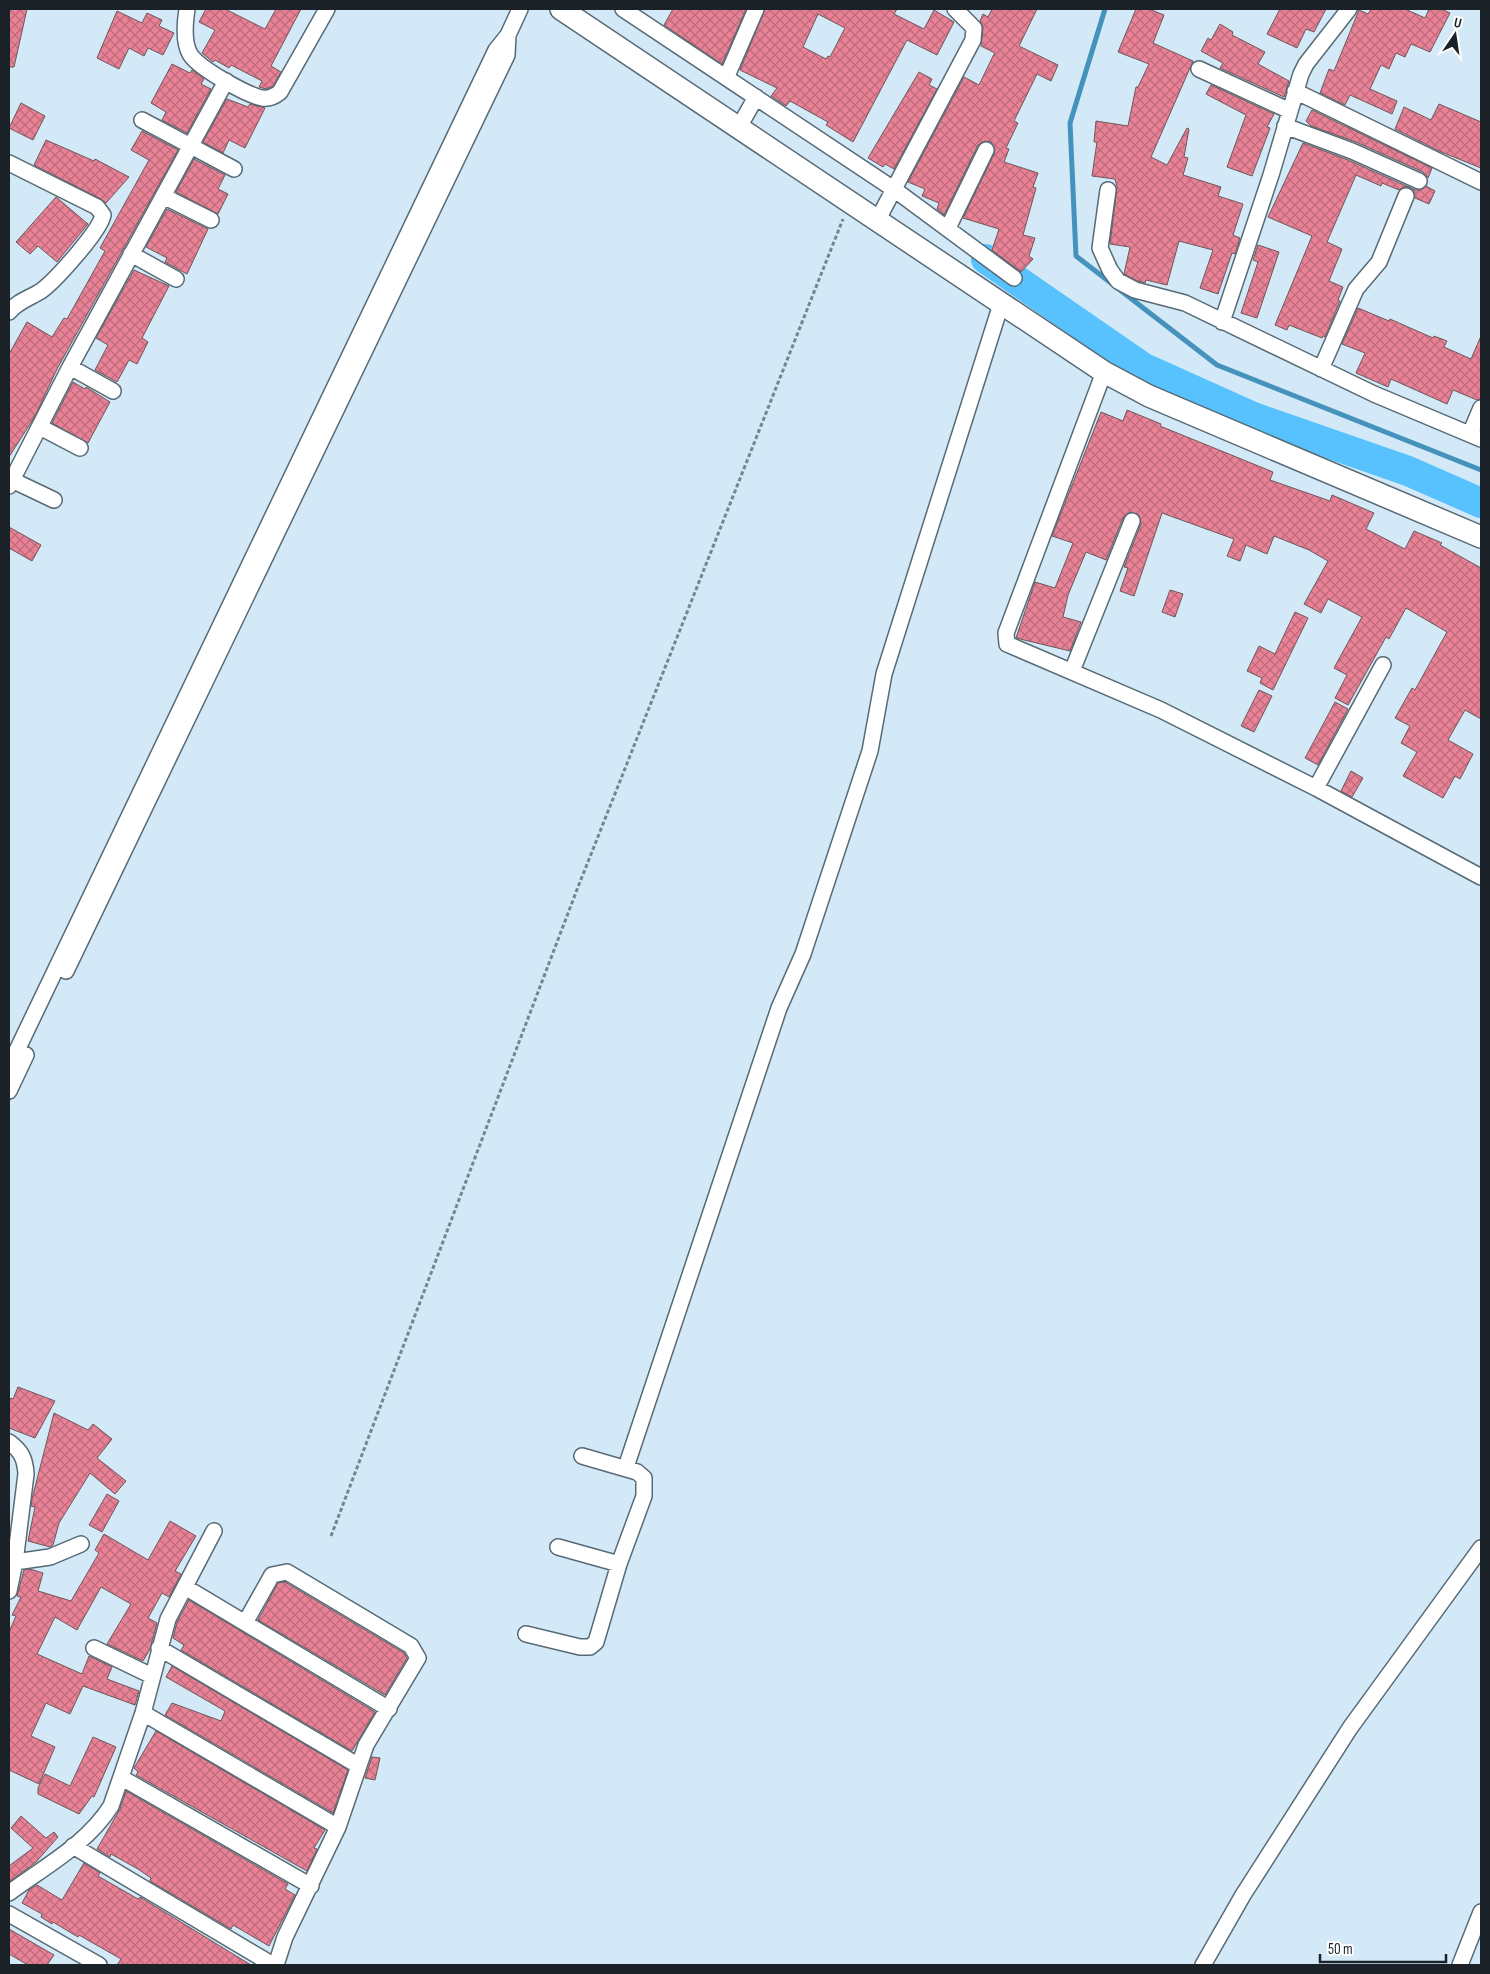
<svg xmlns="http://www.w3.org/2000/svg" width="1490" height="1974" font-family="'Sofia Sans Condensed',sans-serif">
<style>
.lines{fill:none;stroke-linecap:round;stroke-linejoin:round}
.stream{stroke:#4592bd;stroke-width:5}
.river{stroke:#57c2fd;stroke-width:30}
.building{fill:url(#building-cross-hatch);stroke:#6d575a;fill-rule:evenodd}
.minor-casing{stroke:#576a76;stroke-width:18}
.secondary-casing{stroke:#576a76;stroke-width:24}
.path{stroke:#76858e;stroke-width:3;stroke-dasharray:4 2.5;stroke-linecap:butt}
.minor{stroke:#fff;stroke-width:15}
.secondary{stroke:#fff;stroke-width:21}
</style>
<defs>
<pattern id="building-cross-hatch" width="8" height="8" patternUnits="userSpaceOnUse" patternTransform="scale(1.25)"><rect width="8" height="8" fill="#ea8297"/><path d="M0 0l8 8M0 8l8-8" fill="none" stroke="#bd6a7b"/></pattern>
</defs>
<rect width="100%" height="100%" fill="#d3e9f7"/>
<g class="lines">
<path class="stream" d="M1105 9 1070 123 1076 256 1217 365 1481 470"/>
<path class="river" d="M986 259 1144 368 1253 417 1408 471 1481 503"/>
</g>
<path class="building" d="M9 9H27L14 67H9Z
M206 9H225L265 29 276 9H301L271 66 281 72 273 86 266 89 259 87 262 81 231 65 229 68 215 60 213 62 202 53 215 30 199 22Z
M673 9H746L722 64 664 25Z
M765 9H897L894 14 924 29 934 10 954 22 937 55 907 40 853 142 826 125 828 122 790 101 786 106 771 96 777 88 740 70ZM818 14 845 28 830 57 828 56 826 59 803 47Z
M992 9H1037L1019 46 1058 65 1051 81 1037 74 1014 121 1018 123 1006 148 1009 149 1004 162 1038 173 1033 187 1036 188 1023 235 1035 238 1029 256 1033 259 1021 272 992 250 999 229 963 218 994 154 995 149 991 142 985 141 978 145 944 215 937 209 939 203 922 196 925 189 908 182 964 77 979 85 994 54 995 53 981 46 983 28 980 21 983 14 988 17Z
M1136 9H1149L1164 15 1153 43 1193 61 1151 157 1167 165 1187 128 1189 129 1184 157 1188 158 1183 175 1221 187 1218 196 1243 204 1233 235 1240 238 1235 254 1232 253 1218 294 1200 288 1213 250 1179 241 1167 285 1146 280 1145 283 1138 281 1124 274 1130 247 1110 244 1117 187 1115 179 1092 176 1097 142H1094L1096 121 1128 126 1136 87H1138L1149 64 1118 52Z
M1280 9H1326L1314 32 1306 29 1297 48 1267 34Z
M1371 9H1405L1425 18 1429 9H1441L1450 13 1430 52 1411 44 1405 57 1396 53 1389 69 1381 65 1370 89 1397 101 1392 114 1350 95 1345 105 1320 93 1329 69 1334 71 1359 10 1368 14Z
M117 11 142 23 147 13 162 20 159 26 174 33 163 55 148 48 144 56 129 48 119 69 97 58Z
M1220 24 1233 32 1232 35 1265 52 1258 64 1289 81 1284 97 1220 68 1223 63 1201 51 1208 38 1211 40Z
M172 64 190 73 192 70 204 79 201 84 211 89 187 133 162 120 166 112 151 103Z
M919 72 932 79 929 85 937 89 894 169 885 164 883 167 868 158Z
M1211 85 1274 114 1267 127 1270 128 1252 176 1227 167 1246 115 1206 94Z
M227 99 248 107 250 104 265 108 245 148 229 140 223 153 203 142Z
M21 103 45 116 33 140 9 128Z
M1439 104 1481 122V168L1439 151 1395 129 1404 107 1431 120Z
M1312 110 1432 168 1428 178 1423 172 1356 142 1311 126 1306 121Z
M142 131 178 150 57 369 35 416 9 457V354L27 322 52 337 64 318 67 319 105 251 100 248 149 160 131 150Z
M46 140 94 161 95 159 129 177 106 203 101 199 34 165Z
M1303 143 1348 160 1415 190H1420L1426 186 1435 191 1429 204 1415 198 1414 191 1409 187H1404L1399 190 1382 183 1381 186 1356 175 1327 242 1342 249 1329 281 1343 287 1338 300 1340 301 1325 337 1323 336 1322 338 1289 325 1287 330 1275 325 1312 236 1268 217Z
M194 159 225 175 218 189 228 194 218 214 176 192Z
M56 197 88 224 57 262 38 246 30 254 16 242Z
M167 209 208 229 187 274 165 262 167 258 146 247Z
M1258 245 1279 252 1257 318 1241 313 1258 262 1253 260Z
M134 270 169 286 142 338 148 342 137 364 129 360 117 382 95 370 108 345 96 338Z
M1358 308 1389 321 1390 319 1433 338 1434 336 1447 341 1444 347 1471 359 1481 336V399L1477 400 1453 390 1447 404 1391 379 1388 387 1356 373 1365 353 1342 344Z
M73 382 85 389 86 387 110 402 88 443 52 423Z
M1127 410 1161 424 1160 426 1273 472 1270 480 1330 501 1332 495 1374 513 1366 529 1405 549 1414 531 1442 543 1440 545 1481 568V719L1465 710 1448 740 1473 754 1460 779 1455 776 1443 798 1403 776 1417 752 1401 743 1410 726 1395 718 1412 688 1415 690 1447 632 1406 608 1389 639 1386 637 1348 705 1335 698 1347 675 1334 668 1362 617 1328 599 1321 613 1304 604 1328 561 1309 550 1274 536 1267 554 1246 545 1240 561 1227 556 1234 539 1162 513 1134 596 1120 591 1128 568 1124 567 1141 524 1139 515 1130 512 1123 518 1106 560 1086 552 1068 595 1063 617 1081 622 1070 651 1016 638 1035 582 1055 588 1073 543 1052 536 1101 412 1123 421Z
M9 527 41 545 32 561 9 548Z
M1170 590 1183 594 1175 617 1162 612Z
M1295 612 1308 618 1273 690 1260 683 1262 678 1247 671 1259 646 1275 654Z
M1259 690 1272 696 1254 732 1241 726Z
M1335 702 1348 709 1318 765 1305 758Z
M1351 771 1363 778 1352 797 1341 791Z
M18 1387 55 1401 35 1438 9 1428V1398L13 1399Z
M54 1413 88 1430 93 1424 112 1439 97 1458 126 1481 115 1494 90 1473 59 1523 53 1545 50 1547 28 1541 35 1507 31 1506 32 1499Z
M107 1494 119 1501 102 1532 89 1525Z
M170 1521 196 1536 175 1571 181 1574 169 1597 162 1593 148 1618 157 1623 150 1649 143 1661 107 1644 131 1604 101 1587 77 1630 55 1617 37 1654 82 1674 89 1656 112 1667 107 1679 139 1691 135 1705 83 1686 70 1714 46 1703 31 1736 55 1747 39 1784 9 1770V1632L16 1616 12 1615 21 1597 17 1596 24 1570 30 1569 43 1573 38 1591 71 1601 99 1553 95 1550 104 1534 148 1560Z
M285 1582 404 1653 407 1658 385 1695 258 1620 278 1583Z
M189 1600 375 1712 352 1751 181 1650 184 1645 173 1638 177 1622Z
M172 1666 348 1770 333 1813 165 1715 172 1703 221 1721 225 1711 166 1677Z
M156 1731 325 1830 314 1848 317 1849 307 1871 136 1775 138 1772 134 1768Z
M93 1737 116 1747 94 1797 92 1796 79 1814 38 1794V1788L45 1774 70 1786Z
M372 1757 380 1758 375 1780 365 1778Z
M126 1791 288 1884 285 1889 295 1895 269 1946 233 1925 231 1929 150 1881 151 1878 138 1869 111 1854 110 1857 97 1849 120 1809Z
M21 1816 46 1838 54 1832 58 1837 36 1862 9 1882V1866L33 1848 11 1828Z
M84 1863 100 1873 98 1876 138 1899 140 1897 251 1965H117L121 1959 79 1935 78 1937 53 1922 52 1924 41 1917 42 1914 22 1903 29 1890 37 1885 62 1900Z
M9 1929 54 1955 47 1965H28L9 1954Z"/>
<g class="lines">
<defs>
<path id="minor" d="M187 9C185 22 183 42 190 54 198 68 247 95 262 98 269 99 274 97 280 92L327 9
M623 9 895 190 1014 278
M1199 69 1290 111
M727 76 756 9
M1295 91 1481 182
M142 120 234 169
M1285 126 1352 151 1419 181
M739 127 756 97
M9 163 97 207 103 215C100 231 55 281 41 291 30 298 18 301 9 312
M1108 190 1100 248 1110 270 1118 281 1135 290 1185 303 1374 394 1481 439
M163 196 211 220
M877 221 973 40 974 28 955 9
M948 228 986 150
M131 254 176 279
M1222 322 1271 175 1301 74 1306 64 1349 9
M70 367 113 391
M1321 369 1356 289 1379 262 1406 196
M1104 372 1006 633 1007 644 1161 710 1316 788 1481 877
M40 427 80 448
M1470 434 1481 408
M12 480 54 500
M9 486 70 367 226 81
M1072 671 1132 521
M1316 788 1383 665
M66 971 507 55 508 35
M9 1067 496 50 508 35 520 9
M9 1091 26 1055
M9 1442C21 1451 25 1458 26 1474L15 1562 9 1591
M626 1467 779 1008 803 954 870 751 884 674 1001 304
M558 1547 619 1564
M15 1562 50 1557 81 1544
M185 1587 389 1709
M245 1623 272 1575 287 1572 411 1646 418 1658 366 1745 338 1827 285 1937 276 1965
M526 1634 580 1647H590L596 1642 619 1564 644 1496V1478L637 1472 582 1456
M94 1648 152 1676
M159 1648 359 1766
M143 1713 338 1827
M122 1778 311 1886
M73 1846 273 1965
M9 1893C44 1867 87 1844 111 1806L143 1713 168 1619 214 1531
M9 1914 99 1965
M1203 1965 1243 1895 1350 1728 1481 1548
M1460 1965 1481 1912"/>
<path id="secondary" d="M561 9 1104 372 1149 396 1481 537"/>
</defs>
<use href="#minor" class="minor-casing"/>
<use href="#secondary" class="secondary-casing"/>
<path class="path" d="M331 1536 578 887 843 219"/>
<use href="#minor" class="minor"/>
<use href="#secondary" class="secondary"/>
</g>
<rect width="1490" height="1974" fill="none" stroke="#1a2227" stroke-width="20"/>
<g transform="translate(1455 35) rotate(13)" stroke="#ffffff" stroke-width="4" paint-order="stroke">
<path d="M0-4L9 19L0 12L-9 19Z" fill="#1a2227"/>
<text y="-8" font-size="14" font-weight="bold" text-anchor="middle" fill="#1a2227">U</text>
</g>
<path d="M1320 1954v8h126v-8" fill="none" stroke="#1a2227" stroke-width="2.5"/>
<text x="1328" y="1954" font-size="15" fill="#1a2227" stroke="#ffffff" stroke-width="4" paint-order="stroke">50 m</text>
</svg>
